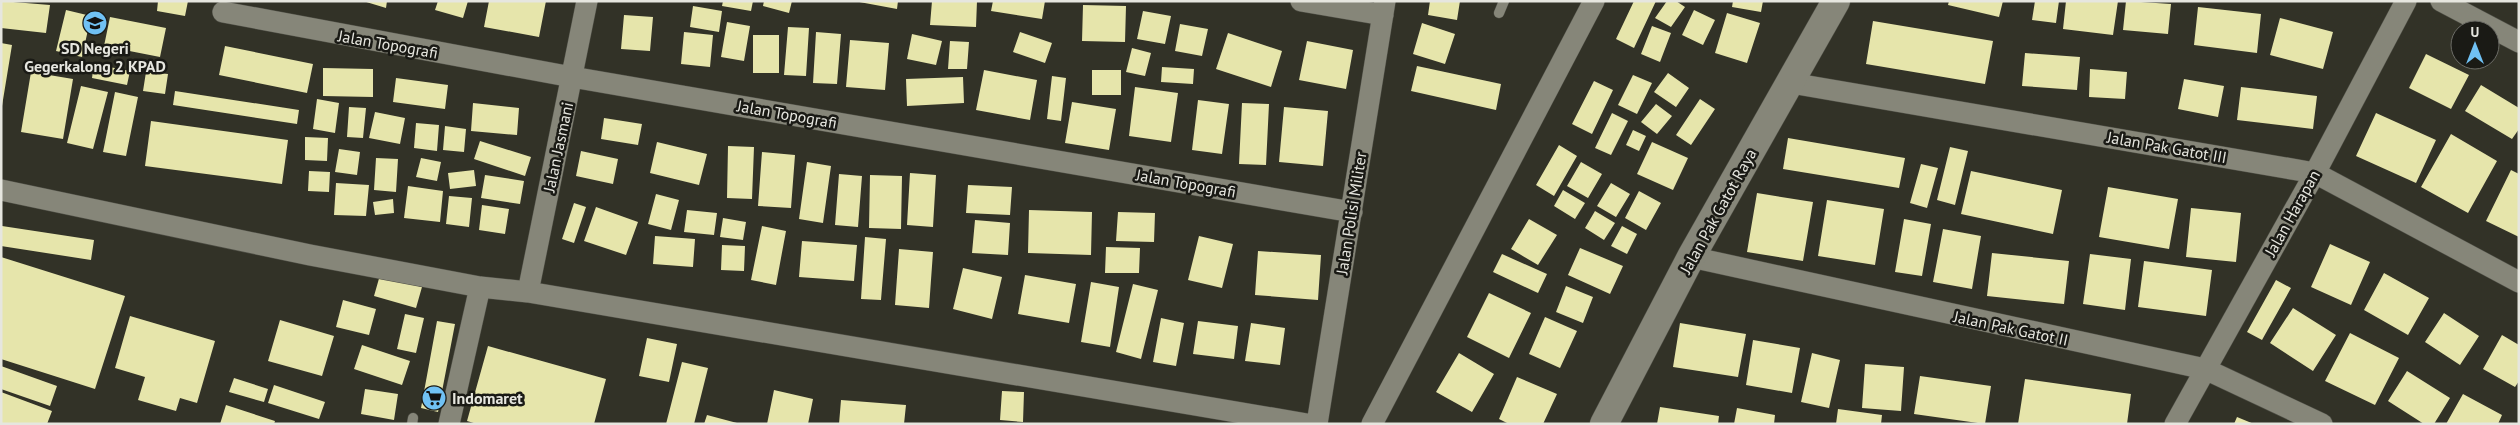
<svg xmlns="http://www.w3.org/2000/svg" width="2520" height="425" font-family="'PT Sans',sans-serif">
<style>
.building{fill:#e6e5ab}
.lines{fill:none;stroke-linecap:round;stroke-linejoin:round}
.lane-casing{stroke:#4f4f46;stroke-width:11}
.street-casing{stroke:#4f4f46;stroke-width:22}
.secondary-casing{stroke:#4f4f46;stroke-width:29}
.lane{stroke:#868679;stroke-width:10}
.street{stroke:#868679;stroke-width:21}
.secondary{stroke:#868679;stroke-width:28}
.labels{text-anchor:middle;stroke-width:5;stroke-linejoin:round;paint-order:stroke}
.street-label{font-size:16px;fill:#e6e6df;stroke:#1a1a15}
.poi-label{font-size:16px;font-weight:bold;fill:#e6e6df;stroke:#1a1a15}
</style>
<rect width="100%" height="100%" fill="#323227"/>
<path class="building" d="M1 1 50 5 46 33 1 28Z
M158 1H188L185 16 157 11Z
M363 1H387L386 8Z
M438 1H468L463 18 435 10Z
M489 1H546L539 37 484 27Z
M723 1H753L751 11 722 6Z
M764 1H792L789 13 763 6Z
M854 1H898L897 9Z
M932 1H977L976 27 930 25Z
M993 1H1045L1042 19 991 11Z
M1430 1H1460L1457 20 1428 15Z
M1634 1H1656L1634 48 1616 39Z
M1667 1H1676L1685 7 1671 27 1655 18Z
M1733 1H1763L1761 12 1732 7Z
M1949 1H2003L1999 17 1948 5Z
M2035 1H2059L2056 23 2032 20Z
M2066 1H2118L2113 35 2063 29Z
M2126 1 2171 4 2168 34 2123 30Z
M1083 5 1126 6 1125 42 1082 41Z
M693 6 722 11 719 32 690 27Z
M2198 7 2261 14 2257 53 2194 45Z
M66 10 91 16 82 57 56 51Z
M1694 10 1715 20 1703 45 1682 35Z
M1143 11 1171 16 1165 44 1137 39Z
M1727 13 1760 23 1747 63 1715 53Z
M624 15 653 17 650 51 621 49Z
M110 17 166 28 160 57 104 46Z
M2280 18 2333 32 2323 69 2270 55Z
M1873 21 1993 41 1985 84 1866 64Z
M727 22 750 26 744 61 721 57Z
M1422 23 1455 34 1445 64 1413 54Z
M1180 24 1208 29 1202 56 1175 51Z
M1652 26 1671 33 1660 62 1641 54Z
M788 27 809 28 806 76 784 75Z
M684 32 713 35 710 67 681 64Z
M816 32 841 34 837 84 813 83Z
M1020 32 1052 43 1045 63 1013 52Z
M1228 33 1282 51 1271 87 1216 69Z
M912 34 942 41 936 65 907 59Z
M753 35H779V73H753Z
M850 40 889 43 885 90 846 87Z
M950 41 969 42 967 69H948Z
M1307 41 1353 50 1346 89 1299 80Z
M1 43 12 45 2 106H1Z
M225 46 313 64 307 93 219 75Z
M1132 48 1151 53 1145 76 1126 72Z
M2025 53 2080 57 2077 90 2022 86Z
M2426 54 2469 75 2451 109 2409 88Z
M94 64 130 71 127 85 92 78Z
M1417 66 1501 84 1496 110 1411 91Z
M1162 67 1194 69 1193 84 1161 82Z
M323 68 373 69V97L323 96Z
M2090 69 2127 72 2125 99 2089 97Z
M984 70 1037 80 1030 120 976 110Z
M1092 70H1121V95H1092Z
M31 72 73 79 63 139 21 132Z
M146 72 168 74 165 94 143 91Z
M1668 73 1689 88 1676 107 1654 92Z
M1633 75 1652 83 1637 114 1618 105Z
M1052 76 1066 78 1061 121 1047 119Z
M963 77 964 103 907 106 906 79Z
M396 78 448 85 445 109 393 102Z
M2184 79 2224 86 2218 117 2178 109Z
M1594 81 1613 90 1592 134 1572 124Z
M2481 85 2519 108V129L2512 139 2465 111Z
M81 86 108 92 93 149 67 143Z
M1135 87 1178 93 1171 142 1129 136Z
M2241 87 2317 96 2313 129 2237 120Z
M175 91 299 110 297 124 173 105Z
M115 92 138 97 126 156 103 152Z
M317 99 339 103 335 133 313 129Z
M1700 99 1715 109 1691 145 1676 135Z
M1198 100 1229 104 1222 154 1192 150Z
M1072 102 1116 109 1109 150 1065 143Z
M473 103 519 108 517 135 471 131Z
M1242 103 1269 104 1266 165 1239 164Z
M1656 104 1672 116 1657 134 1641 122Z
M349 107 366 108 363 138 347 137Z
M1284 107 1328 111 1323 166 1279 162Z
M375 112 405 118 400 144 369 138Z
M1612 113 1628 121 1611 155 1595 148Z
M2376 113 2436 140 2416 183 2356 156Z
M604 118 642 124 638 145 601 139Z
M151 121 288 140 282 184 145 166Z
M416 123 439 125 437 151 414 148Z
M445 126 466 129 464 152 443 150Z
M1633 130 1646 136 1639 151 1626 145Z
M2451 134 2497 161 2468 213 2421 187Z
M305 137 328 138 327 161 305 160Z
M1788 138 1905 158 1899 188 1783 169Z
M480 141 531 157 525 176 474 159Z
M657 142 707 154 699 185 650 173Z
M1652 142 1688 158 1673 190 1637 174Z
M1559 145 1577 156 1554 196 1536 185Z
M728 146 754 147 752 199 727 198Z
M1950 147 1968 151 1955 205 1937 200Z
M339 149 360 152 357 175 335 172Z
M581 151 618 159 613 184 576 176Z
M762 152 795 155 791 208 758 206Z
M376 158 398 159 396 192 374 190Z
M421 158 441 162 437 181 416 177Z
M807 162 831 166 823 223 799 219Z
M1581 162 1602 174 1588 198 1567 186Z
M1921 164 1938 168 1927 208 1910 203Z
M474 170 476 186 450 189 448 173Z
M2511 170 2519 174V237L2486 221Z
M309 171 330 172 329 192 308 191Z
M1971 171 2062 190 2053 234 1961 214Z
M910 173 936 175 933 227 907 225Z
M839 174 862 176 858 227 835 225Z
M485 175 524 181 520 204 481 198Z
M870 175 902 176 901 229 869 228Z
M336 183 369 185 366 216 334 215Z
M1611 183 1630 194 1616 217 1597 206Z
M968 185 1012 187 1010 215 966 213Z
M408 186 443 191 440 222 404 218Z
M2108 187 2178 199 2169 249 2099 237Z
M1563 190 1585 203 1575 219 1554 206Z
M1639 191 1661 203 1646 230 1625 218Z
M1757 193 1813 202 1803 261 1747 252Z
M656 194 679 200 671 230 648 224Z
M449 196 472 198 469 227 446 224Z
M393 199 394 213 375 215 373 202Z
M1827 200 1884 209 1875 265 1818 256Z
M574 203 586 207 574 243 562 239Z
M482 205 509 209 505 234 479 230Z
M596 207 638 222 626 255 584 241Z
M2191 208 2241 213 2236 262 2186 257Z
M687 210 717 213 714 235 684 232Z
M1029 210 1092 212 1091 255 1028 253Z
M1595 211 1615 223 1604 240 1585 228Z
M1118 212 1155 213 1154 242 1116 241Z
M723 218 746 222 743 240 720 237Z
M1529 219 1557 235 1538 265 1511 249Z
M1904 219 1931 224 1922 276 1895 272Z
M975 220 1010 223 1008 255 972 253Z
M2 226 94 240 91 260 1 246Z
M762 226 786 231 776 285 751 280Z
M1622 226 1637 234 1627 254 1611 246Z
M1943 229 1981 236 1972 289 1933 282Z
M655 236 695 239 693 267 653 264Z
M1199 236 1233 244 1222 288 1188 280Z
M865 237 886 239 881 300 861 299Z
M802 241 857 245 854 281 799 277Z
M2330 244 2370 262 2351 305 2311 287Z
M722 245 745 246 744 271 721 270Z
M1106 247 1140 248 1139 273H1105Z
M1580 248 1623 266 1610 294 1568 275Z
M899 249 933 252 929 308 895 305Z
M1258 251 1321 255 1318 300 1255 295Z
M1992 253 2069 261 2064 304 1987 296Z
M1502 254 1547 274 1538 293 1493 272Z
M2090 254 2131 259 2125 310 2083 304Z
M1 257 125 296 95 389 1 359Z
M2144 261 2212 270 2206 316 2138 307Z
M963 268 1002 277 992 319 953 309Z
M2384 273 2429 298 2408 335 2364 310Z
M380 275 422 287 416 308 374 296Z
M1025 275 1076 284 1069 323 1018 314Z
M2276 280 2291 288 2262 340 2247 332Z
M1091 282 1119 287 1110 347 1081 342Z
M1133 284 1158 290 1141 359 1116 352Z
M1566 286 1593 297 1583 323 1556 312Z
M1489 293 1531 313 1509 358 1467 337Z
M343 300 376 309 369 335 336 327Z
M2293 308 2336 335 2313 371 2270 343Z
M2444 313 2479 336 2460 365 2425 342Z
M405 314 424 318 416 353 397 349Z
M130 316 215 341 197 403 180 398 176 411 138 400 145 377 115 368Z
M1545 317 1577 331 1560 368 1529 354Z
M1161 318 1184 323 1176 366 1153 362Z
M280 320 334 336 322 376 268 361Z
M437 321 455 324 438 412 421 408Z
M1198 321 1238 326 1234 359 1193 354Z
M1251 323 1285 328 1280 365 1245 361Z
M1680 323 1746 334 1738 377 1673 367Z
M2350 333 2399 358 2375 405 2325 381Z
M2502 335 2519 345V381L2515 387 2483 369Z
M647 338 677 344 669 382 639 376Z
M1753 340 1800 348 1792 393 1746 385Z
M362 345 410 361 402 385 354 369Z
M488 346 606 379 594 424H477L467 421Z
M1459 353 1494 374 1472 412 1436 392Z
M1812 353 1840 360 1829 408 1801 402Z
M682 362 708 368 694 424H666Z
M1865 364 1904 367 1901 411 1862 408Z
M1 366 57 386 50 406 1 389Z
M2407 371 2450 398 2434 424H2424L2388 401Z
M1920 376 1991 386 1985 424 1914 414Z
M1517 377 1557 394 1543 424H1509L1499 419Z
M234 378 268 389 264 402 229 392Z
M2025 379 2131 394 2127 424H2018Z
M274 385 325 402 319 419 268 403Z
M365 389 398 394 394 420 361 414Z
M774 390 813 399 808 424H767Z
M1002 391 1024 392 1023 422 1000 420Z
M1 392 52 411 47 424H1Z
M2463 394 2502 415 2498 424H2446Z
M841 400 906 405 904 424H839Z
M226 405 275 421 274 424H220Z
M1660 407 1719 416 1718 424H1657Z
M1737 408 1775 415 1774 424H1734Z
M1838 409 1882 415 1881 424H1836Z
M707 415 737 423V424H704Z
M2237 417 2254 424H2234Z"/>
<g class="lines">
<defs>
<path id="lane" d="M1499 13 1504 1
M412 424 413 418"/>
<path id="street" d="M1301 1 1383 15
M2441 1 2519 42
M223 12 572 77 1352 212
M1791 83 2315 173 2519 282
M1 190 310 255 480 287 528 292 1307 424
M1691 257 2205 369 2322 424
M528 292 587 1
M449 424 480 287
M1317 424 1385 1
M1372 424 1594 1
M2175 424 2315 173 2406 1"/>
<path id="secondary" d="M1604 424 1691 257 1836 1"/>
</defs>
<use href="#lane" class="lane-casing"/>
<use href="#street" class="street-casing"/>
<use href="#secondary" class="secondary-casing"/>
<use href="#lane" class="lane"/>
<use href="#street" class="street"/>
<use href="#secondary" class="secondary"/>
</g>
<defs>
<symbol id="school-disc" viewBox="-11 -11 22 22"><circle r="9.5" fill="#70c1f4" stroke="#1a1a15"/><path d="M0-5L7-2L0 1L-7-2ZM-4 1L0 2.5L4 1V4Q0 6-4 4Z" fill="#111"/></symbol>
<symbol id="supermarket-disc" viewBox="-11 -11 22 22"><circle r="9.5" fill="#70c1f4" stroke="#1a1a15"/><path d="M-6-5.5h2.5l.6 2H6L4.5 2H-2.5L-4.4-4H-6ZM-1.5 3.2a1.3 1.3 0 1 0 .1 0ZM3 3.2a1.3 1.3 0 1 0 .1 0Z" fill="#111"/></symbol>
</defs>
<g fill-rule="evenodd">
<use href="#school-disc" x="81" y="9" width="28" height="28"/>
<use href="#supermarket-disc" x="420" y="384" width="28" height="28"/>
</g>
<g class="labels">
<g class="street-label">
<text transform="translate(388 44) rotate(10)" y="6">Jalan Topografi</text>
<text transform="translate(787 114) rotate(10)" y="6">Jalan Topografi</text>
<text transform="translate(558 147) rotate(-78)" y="6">Jalan Jasmani</text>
<text transform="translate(2167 147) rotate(10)" y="6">Jalan Pak Gatot III</text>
<text transform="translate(1186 183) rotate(10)" y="6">Jalan Topografi</text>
<text transform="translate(1718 211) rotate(-61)" y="6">Jalan Pak Gatot Raya</text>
<text transform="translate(1351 213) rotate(-81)" y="6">Jalan Polisi Militer</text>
<text transform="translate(2292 213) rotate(-61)" y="6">Jalan Harapan</text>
<text transform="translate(2011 328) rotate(12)" y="6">Jalan Pak Gatot II</text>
</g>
<g class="poi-label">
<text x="95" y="54">SD Negeri<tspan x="95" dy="18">Gegerkalong 2 KPAD</tspan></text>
<text x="452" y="404" text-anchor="start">Indomaret</text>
</g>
</g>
<rect width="2520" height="425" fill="none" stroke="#e6e6df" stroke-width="5"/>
<g transform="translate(2475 45)"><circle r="24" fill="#1a1a15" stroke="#6c6c66"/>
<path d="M0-4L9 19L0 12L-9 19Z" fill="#70c1f4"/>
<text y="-8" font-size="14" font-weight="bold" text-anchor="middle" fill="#e6e6df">U</text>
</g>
</svg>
